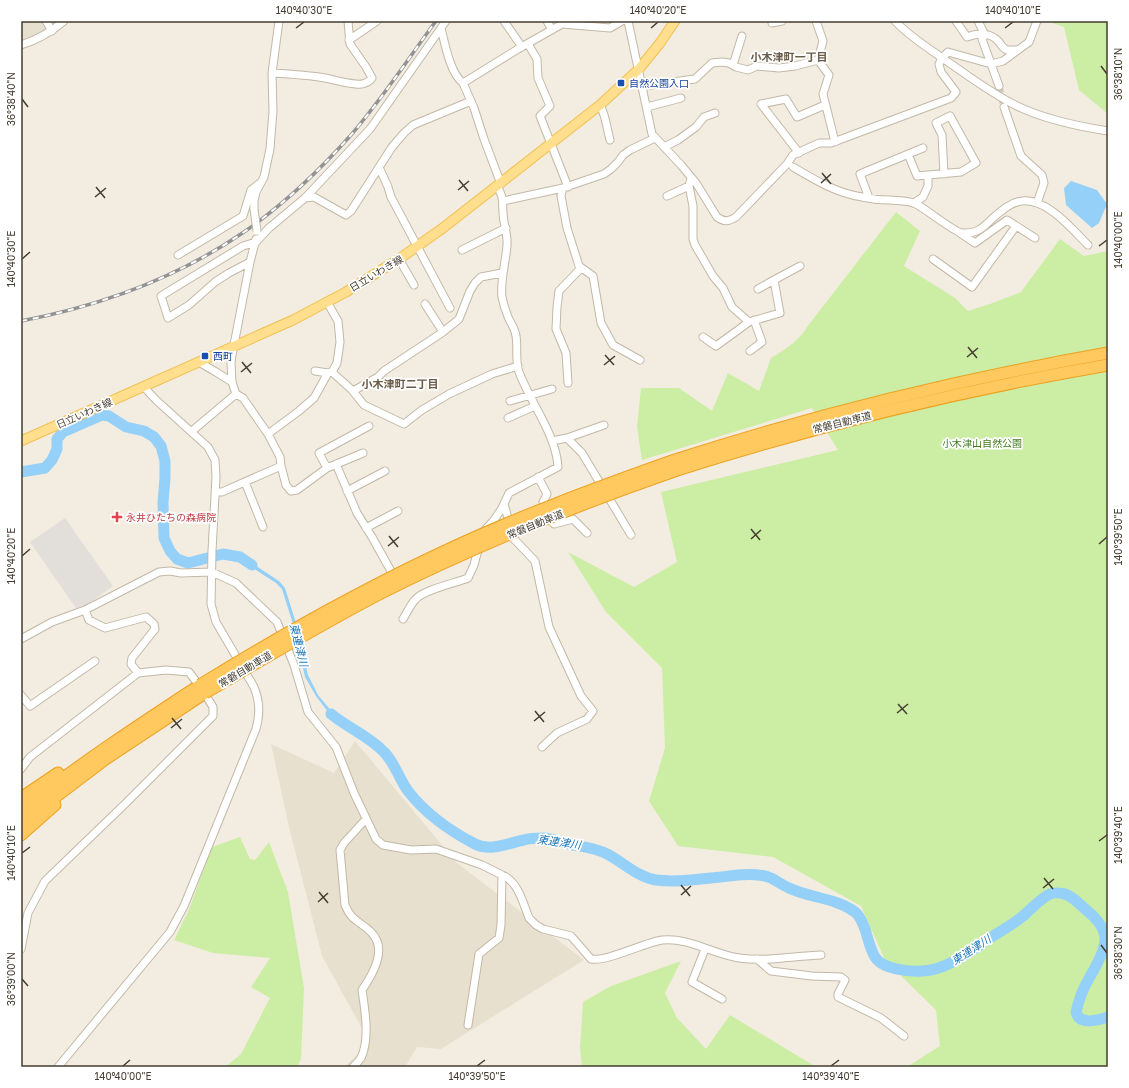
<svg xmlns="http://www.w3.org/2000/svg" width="1129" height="1088" font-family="'Golos Text','Noto Sans JP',sans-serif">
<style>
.residential{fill:#e8e0ce}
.green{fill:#cceda4}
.parking{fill:#e2dfdb}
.water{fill:#95d0f8}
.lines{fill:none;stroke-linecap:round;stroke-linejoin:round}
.river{stroke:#95d0f8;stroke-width:11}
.minor-tunnel{stroke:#d0cabe;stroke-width:7;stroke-dasharray:7 3.5;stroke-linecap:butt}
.minor-casing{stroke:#c2b8a6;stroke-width:9}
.major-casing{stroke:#f1c051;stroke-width:11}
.highway-casing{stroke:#eea120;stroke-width:13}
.minor{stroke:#fff;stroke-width:7}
.major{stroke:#ffde8e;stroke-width:9}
.highway{stroke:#ffc960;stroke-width:11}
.rail-casing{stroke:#939393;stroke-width:3.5}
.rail{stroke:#fff;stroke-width:2;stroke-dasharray:6;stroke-linecap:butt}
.minor-bridge-casing{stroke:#c2b8a6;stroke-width:9;stroke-linecap:butt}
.highway-bridge-casing{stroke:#eea120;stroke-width:13;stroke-linecap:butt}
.minor-bridge{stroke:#fff;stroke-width:7}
.highway-bridge{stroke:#ffc960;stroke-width:11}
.ticks{fill:none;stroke:#453d31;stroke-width:1.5}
.transit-dot{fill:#1a4fb4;stroke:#fff;stroke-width:1.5}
.health-dot{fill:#e0444e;stroke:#fff;stroke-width:1.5}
.labels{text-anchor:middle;stroke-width:3.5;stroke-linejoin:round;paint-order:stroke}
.transit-label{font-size:10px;fill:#164399;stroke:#fff;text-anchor:start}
.street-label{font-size:10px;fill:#453d31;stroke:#fff}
.park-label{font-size:10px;fill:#437c1f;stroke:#fff}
.health-label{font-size:10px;fill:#be3a42;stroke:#fff;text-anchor:start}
.neighbourhood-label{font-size:11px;font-weight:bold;fill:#695b47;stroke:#fff}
.water-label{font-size:11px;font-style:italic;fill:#207abb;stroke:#fff}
.neatline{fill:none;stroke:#453d31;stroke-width:1.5}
.ticks-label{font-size:10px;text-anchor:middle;fill:#453d31}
</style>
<rect width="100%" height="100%" fill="#f3ede1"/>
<path class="residential" d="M21 21H70L41 39 21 42Z
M355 741 457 863 584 960 441 1049 417 1047 405 1067H344L370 1043 322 956 289 827 271 744 334 773Z"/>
<path class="green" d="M1047 21H1108V114L1079 90 1064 27Z
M896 212 920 231 904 266 955 298 968 311 990 304 1021 292 1060 239 1084 256 1108 251V1067H907L940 1046 936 1010 885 960 861 906 773 857 678 846 649 801 665 748 662 668 606 612 568 552 634 587 677 562 661 492 838 450 812 408 642 460 637 427 641 388H679L712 411 728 373 759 391 771 358C782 352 801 339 807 327Z
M240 837 250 859 255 860 269 842 288 892 304 988 301 1059 297 1067H225L241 1054 270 998 251 987 270 958 213 953 174 940 188 912 212 847Z
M681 961 665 993 677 1018 706 1049 730 1015 816 1067H582L580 1048 583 1002 611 986Z"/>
<path class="parking" d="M65 518 113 586 78 611 30 542Z"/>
<path class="water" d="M1071 181 1097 190 1107 204 1099 223 1092 228 1066 205 1064 188Z
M241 556 279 581 285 588 296 623 308 675 318 695 333 713 343 722 342 724 331 716 316 696 305 677 293 624 282 589 276 583 239 559Z"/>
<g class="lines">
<path class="river" d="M21 472 45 468 52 460 57 449V439L63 432 102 415 109 416 126 427 144 431 154 437 161 446 165 461V478L163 502 164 538 170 551 177 559 188 563 223 554 240 557 252 565
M331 714C348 728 369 736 384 752 395 763 399 779 408 791 425 813 450 831 475 844 491 852 508 843 524 840 530 838 537 838 544 838 554 839 563 843 573 845 585 847 596 848 607 854 623 862 637 877 656 880 678 883 699 879 721 877 737 875 757 872 771 878 777 881 782 885 789 888 810 898 836 898 855 912 861 917 862 922 865 929 868 938 870 949 875 957 882 969 909 972 922 971 948 970 972 950 993 936 1003 930 1013 924 1023 916 1030 910 1041 898 1050 894 1054 892 1060 893 1065 894 1073 897 1079 903 1085 909 1093 915 1104 926 1105 937 1106 953 1090 975 1084 988 1080 996 1078 1004 1076 1012 1079 1026 1099 1020 1108 1017"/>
<path class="minor-tunnel" d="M999 86 1004 107"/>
<defs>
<path id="minor" d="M46 21 52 31
M446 21 441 28C445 44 450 73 463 83L518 49 562 24 610 28 622 21
M504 21 522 47
M547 21 552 30
M628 21 652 134 681 165 696 183 717 217C724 222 728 222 736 217L787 164 793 155 819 143H831L951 98 956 92 941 72 939 64 942 58 948 52 991 64 1003 61 1029 42 1037 21
M816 21 823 41 818 60 829 75 823 94 835 142
M895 21C911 38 930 49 948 62 970 77 991 93 1015 105 1043 119 1076 126 1108 131
M956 21 967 37C977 33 990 32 998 41 1001 44 1002 48 1007 50 1010 50 1014 50 1017 50
M978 21 985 35 982 39 999 86
M772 23 782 21
M349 40 377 21
M528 44 537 59 538 78 550 106 540 116 568 187
M21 45C37 40 51 32 64 21
M733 65 742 36
M272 73C290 74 308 75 325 78 335 80 345 83 356 84 361 85 369 83 372 78L366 67 350 44 348 21
M463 83 474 108 484 139 501 184
M643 86 695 79 712 63 722 62 729 63 736 67 748 70 757 66 779 68 795 66 818 60
M600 105C606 116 607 129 610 140
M647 107 681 98
M1004 107 1021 156 1042 175 1044 183 1037 203
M664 147 678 140 696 127 704 117 715 113
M799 153 761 104 786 99 797 117 825 105
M908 154 917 176 928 175V186L923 197 914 203
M379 167 388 187 391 197 450 308
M793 167C815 180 836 193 862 197 871 199 880 200 889 200 899 201 907 200 916 204 926 209 954 232 962 233 977 234 983 228 993 218 1001 211 1011 202 1022 201 1047 198 1072 229 1088 245
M928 175 961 172 976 163 950 116 936 123 942 135 944 174
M691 178 689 186 693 206V239L695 245 713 276 723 288 732 307 749 322 780 313 774 280 800 266
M563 188 561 196 567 228 580 269 559 291 557 307 556 329 566 353 568 383
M667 196 689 186
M305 198 370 129 441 28
M869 198 860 174 923 148
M503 201 563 188 604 174 611 169 618 162 623 155 630 150 655 138
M254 209V201L256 192 264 177 270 149 273 111 272 73 279 21
M960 233 975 243 1007 220 1035 238
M462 250 506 228
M178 255 243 216 251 190 260 183
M399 259 414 285
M933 259 972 287 1016 226
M250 262 229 273 215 282 189 305 168 318 161 296 243 246 256 242 269 228 305 198 314 197 346 215 351 211 392 147 404 133 413 125 471 101
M579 266 593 276 601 323 613 345 640 360
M758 289 774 280
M327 302 338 321 340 342 337 363 332 372
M425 304 443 332
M703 337 716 346 749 322
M750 351 762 342 754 320
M199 362 216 372 232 382
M315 371 328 373 332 372 352 390 364 405 404 424 422 410 449 394 492 374 518 366
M353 391 378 377 384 371 443 332 459 319 470 291 475 283 481 277 502 273
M236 394 243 398 268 434 299 411 314 398 328 373
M510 401 552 389
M508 418 535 406
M192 431 236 394 232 382 231 363 232 355 250 262 256 239
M567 438 604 425
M552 441 567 438 582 453 631 535
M336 464 357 513 372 537 392 573
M281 466 286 485 291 491 297 490 327 468 363 453
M327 468 319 453 369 426
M538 477 547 494 543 502 554 524 573 519 587 533
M245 482 263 527
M347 491 385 471
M215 492H222L281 466 280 457 268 434
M504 504 514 539 535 561 549 627 581 696 593 711 587 719 557 733 542 747
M366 528 398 511
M483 532 494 520 502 508 509 493 558 467C556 434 531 404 519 372 515 361 518 348 516 336 515 327 509 322 507 314 505 309 503 302 502 297 500 279 506 262 507 245 508 234 503 223 503 212 502 200 504 198 497 186
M85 610 89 620 105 628 146 617 154 624 155 629 132 658 131 664 138 673 166 670 189 672 195 680
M403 619C407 613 410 605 415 600 422 590 456 583 468 578L474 565 479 546
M21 639 52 622 85 610 159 572 170 571 181 573 212 572 236 583 277 622 294 665 308 712 336 747 354 793 376 839 383 845 411 850 436 849 482 865 502 875 501 925 499 938 479 954 468 1025
M21 695 30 706 95 661
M21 769 30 757 138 673
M502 875C518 881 523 903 529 918L536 925 543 929 571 936 591 959C607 962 643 943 662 940 688 937 713 954 739 958 766 962 794 956 821 955
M21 949 28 913 45 881 126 803 213 716V707L208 699
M705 949 692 982 722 999
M757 959 771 971 812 976 841 977 845 980 838 994V997L881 1018 904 1036
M58 1067 170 932 184 906 256 729C260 714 260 702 254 687L216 622 211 604 212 551 216 477 215 460 208 447 156 400 144 387
M353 1067C356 1064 359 1061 361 1058 370 1039 365 1010 362 990 373 974 388 949 371 932 360 921 352 922 345 905L340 850 344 843 366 819"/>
<path id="major" d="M21 441 293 320 346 292 399 259 443 228 600 105 639 69 660 43 675 21"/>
<path id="highway" d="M675 460C817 414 961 379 1108 353
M677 470C819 425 962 390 1108 365
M21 798 58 773
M21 810C78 765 139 725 200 685
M21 823 104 760 205 693
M21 835 55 805"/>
</defs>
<use href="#minor" class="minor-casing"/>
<use href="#major" class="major-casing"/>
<use href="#highway" class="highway-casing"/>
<use href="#minor" class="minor"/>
<use href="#major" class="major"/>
<use href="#highway" class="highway"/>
<defs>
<path id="rail" d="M21 321C100 306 177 278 244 232 283 205 319 171 351 135 382 99 408 59 436 21"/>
</defs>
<use href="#rail" class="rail-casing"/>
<use href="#rail" class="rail"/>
<defs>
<path id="minor-bridge" d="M254 209 257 231"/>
<path id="highway-bridge" d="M200 685C278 637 358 592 441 553 517 517 596 488 675 460
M205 693C263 659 321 624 381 593 477 545 576 505 677 470"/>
</defs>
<use href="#minor-bridge" class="minor-bridge-casing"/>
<use href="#highway-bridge" class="highway-bridge-casing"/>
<use href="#minor-bridge" class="minor-bridge"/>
<use href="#highway-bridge" class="highway-bridge"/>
</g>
<path class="ticks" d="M296 28 304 22M651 28 658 22M1005 28 1013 22M1101 66 1107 74M22 99 28 107M822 173 831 184M459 180 468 191M821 183 831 174M96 187 105 198M458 190 469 181M95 197 106 188M1099 246 1107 240M22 259 30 252M968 347 977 358M605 355 614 365M967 357 978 348M242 362 251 373M604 365 615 356M241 372 252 363M751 529 760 540M389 536 398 547M751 539 761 530M1099 544 1107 537M388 546 399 537M22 556 30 549M898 704 907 714M535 711 544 722M897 713 908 704M172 718 181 729M534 721 545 712M171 728 182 719M1099 841 1107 835M22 853 30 847M1044 878 1053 889M681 885 690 896M1043 888 1054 879M319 892 328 903M681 895 691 886M318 902 328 893M1101 945 1107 953M22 979 28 986M123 1066 130 1060M477 1066 485 1060M831 1066 839 1060"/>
<g class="transit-dot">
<rect x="617" y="79" width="8" height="8" rx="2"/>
<rect x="201" y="352" width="8" height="8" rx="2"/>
</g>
<path class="health-dot" d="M115 511h4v4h4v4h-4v4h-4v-4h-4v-4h4z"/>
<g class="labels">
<g class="transit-label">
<text x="629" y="87">自然公園入口</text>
<text x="213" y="360">西町</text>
</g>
<g class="street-label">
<text transform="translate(376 273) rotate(-31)" y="4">日立いわき線</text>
<text transform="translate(84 413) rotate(-24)" y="4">日立いわき線</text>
<text transform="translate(842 422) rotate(-14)" y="4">常磐自動車道</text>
<text transform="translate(535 524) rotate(-22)" y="4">常磐自動車道</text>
<text transform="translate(245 669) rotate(-31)" y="4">常磐自動車道</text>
</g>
<g class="park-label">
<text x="982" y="447">小木津山自然公園</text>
</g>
<g class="health-label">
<text x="126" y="521">永井ひたちの森病院</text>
</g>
<g class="neighbourhood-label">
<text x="789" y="61">小木津町一丁目</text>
<text x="400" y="388">小木津町二丁目</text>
</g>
<g class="water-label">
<text transform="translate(299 645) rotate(76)" y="4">東連津川</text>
<text transform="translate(559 842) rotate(8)" y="4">東連津川</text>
<text transform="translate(971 950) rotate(-33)" y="4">東連津川</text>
</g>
</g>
<rect width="1129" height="1088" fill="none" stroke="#ffffff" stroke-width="44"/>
<rect x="22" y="22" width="1085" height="1044" class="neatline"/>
<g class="ticks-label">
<text x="304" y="14">140°40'30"E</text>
<text x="658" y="14">140°40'20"E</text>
<text x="1013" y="14">140°40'10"E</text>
<text transform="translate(1118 74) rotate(-90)" y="4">36°38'10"N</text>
<text transform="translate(11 99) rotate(-90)" y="4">36°38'40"N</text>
<text transform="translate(1118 240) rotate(-90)" y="4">140°40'00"E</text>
<text transform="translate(11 259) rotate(-90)" y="4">140°40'30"E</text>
<text transform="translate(1118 537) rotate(-90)" y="4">140°39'50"E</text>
<text transform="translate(11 556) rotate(-90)" y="4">140°40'20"E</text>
<text transform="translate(1118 835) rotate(-90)" y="4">140°39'40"E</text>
<text transform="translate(11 853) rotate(-90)" y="4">140°40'10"E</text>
<text transform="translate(1118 953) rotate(-90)" y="4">36°38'30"N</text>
<text transform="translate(11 979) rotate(-90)" y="4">36°39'00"N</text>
<text x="123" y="1080">140°40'00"E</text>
<text x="477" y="1080">140°39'50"E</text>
<text x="831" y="1080">140°39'40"E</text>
</g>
</svg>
